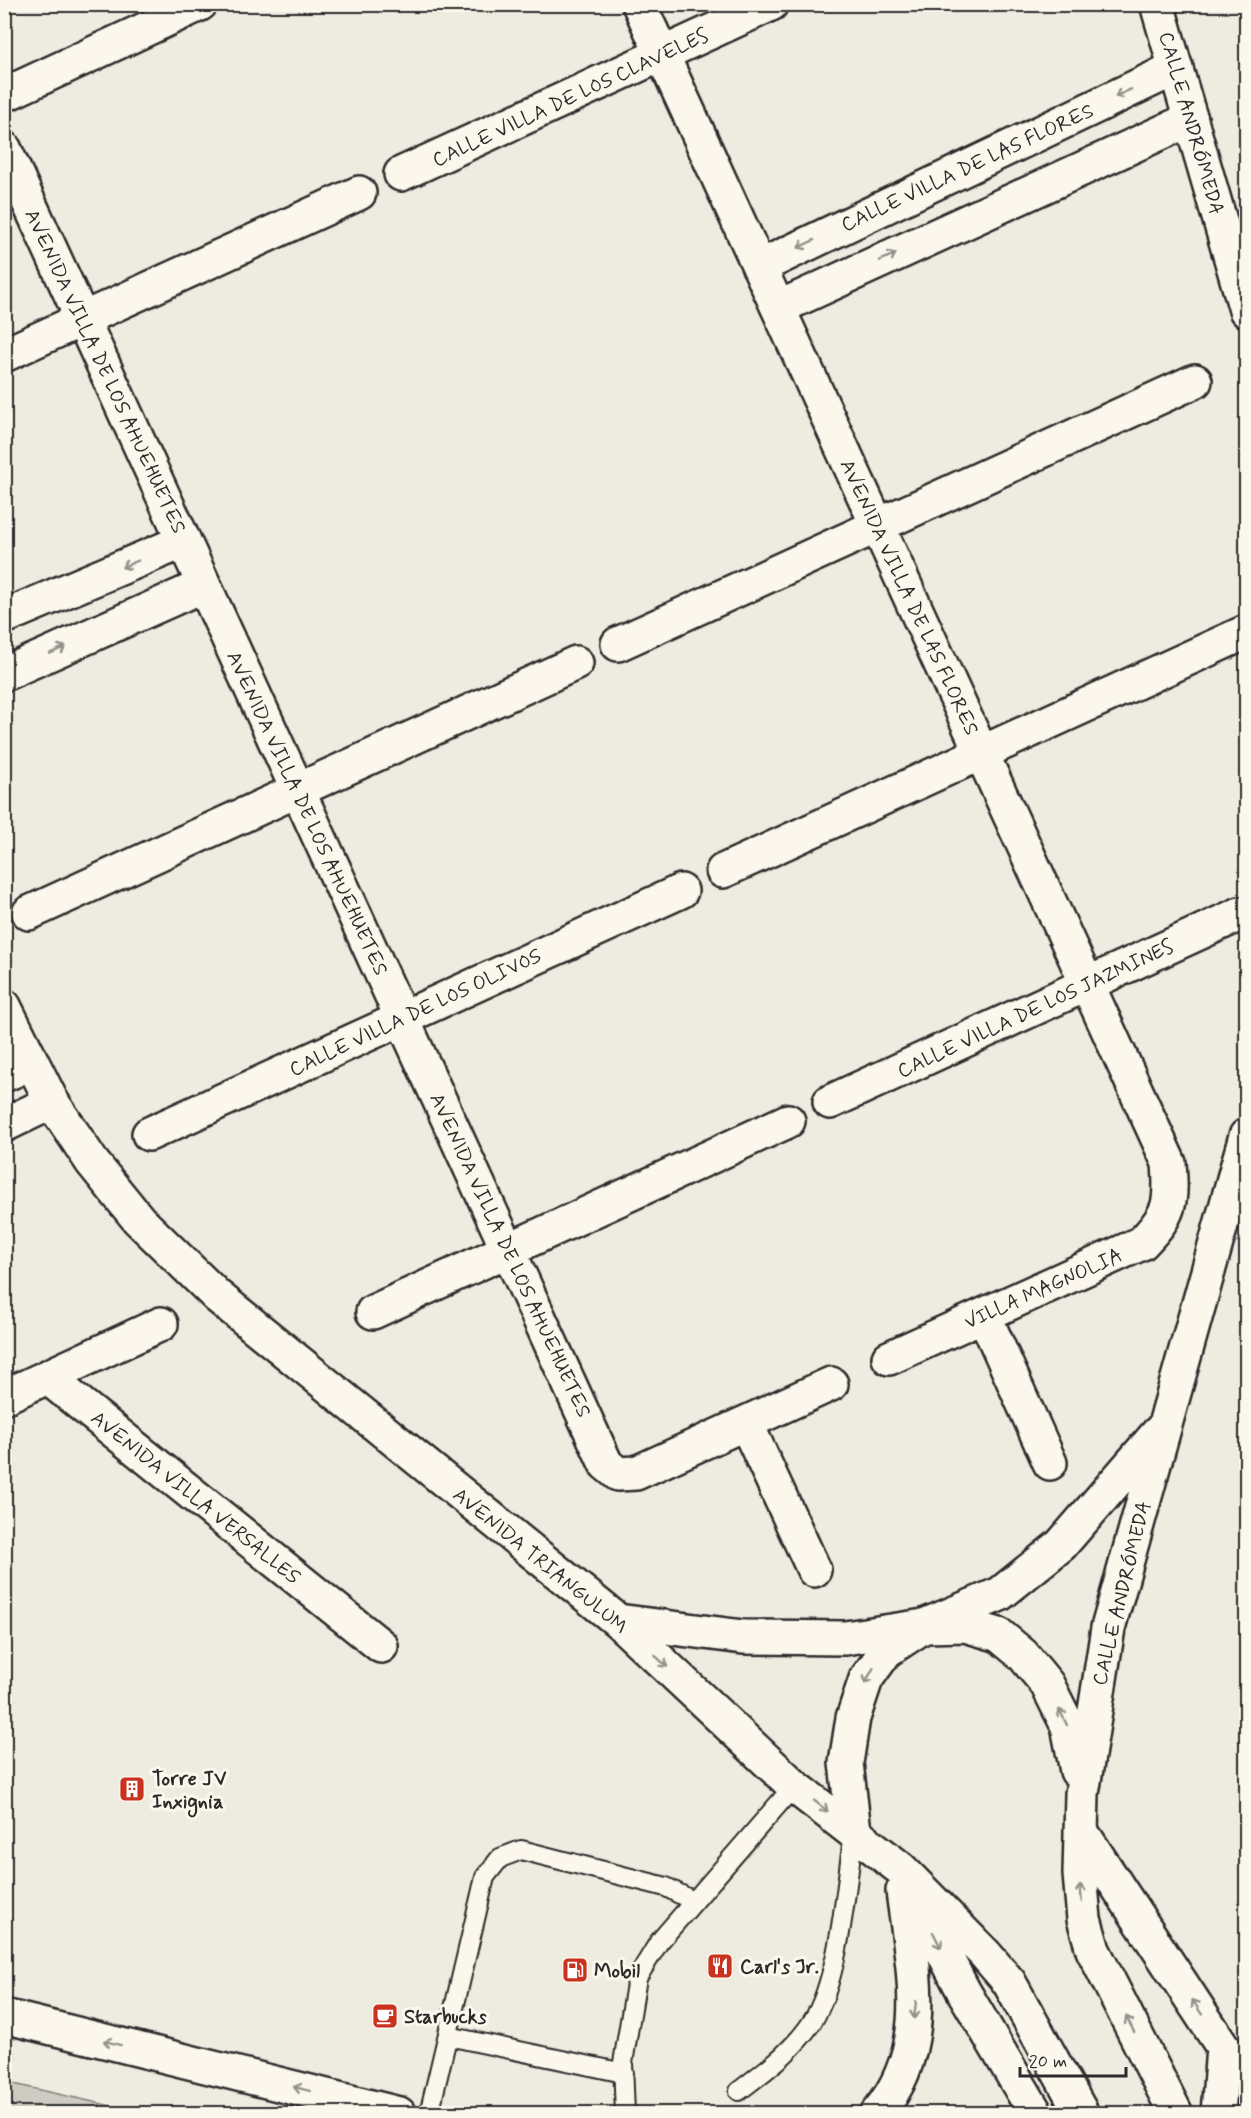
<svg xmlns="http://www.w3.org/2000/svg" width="1251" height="2118" font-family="Mynerve,sans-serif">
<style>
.green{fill:#cecbc2;stroke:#7c7b76;stroke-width:1.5}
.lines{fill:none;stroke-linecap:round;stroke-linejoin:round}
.lane-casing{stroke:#2b2b2b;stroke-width:22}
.street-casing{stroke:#2b2b2b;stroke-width:38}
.secondary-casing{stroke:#2b2b2b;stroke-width:38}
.lane{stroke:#fbf7ec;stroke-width:18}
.street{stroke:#fbf7ec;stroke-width:33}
.secondary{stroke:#fbf7ec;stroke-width:33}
.oneway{stroke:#93918c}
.labels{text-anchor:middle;stroke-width:6;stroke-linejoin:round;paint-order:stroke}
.street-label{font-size:20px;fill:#2b2b2b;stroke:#fbf7ec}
.poi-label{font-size:20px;font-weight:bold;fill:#2b2b2b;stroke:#fbf7ec;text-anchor:start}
</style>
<rect width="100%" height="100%" fill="#eeebe0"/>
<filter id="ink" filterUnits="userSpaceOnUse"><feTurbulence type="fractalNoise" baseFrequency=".0167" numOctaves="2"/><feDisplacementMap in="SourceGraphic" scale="12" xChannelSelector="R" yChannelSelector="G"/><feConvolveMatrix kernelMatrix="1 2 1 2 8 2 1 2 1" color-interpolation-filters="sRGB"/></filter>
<g filter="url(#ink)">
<path class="green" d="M5 2082 142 2113H5Z"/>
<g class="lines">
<defs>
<path id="lane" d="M448 2036 624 2073
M739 2091C766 2070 793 2051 812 2022 840 1979 846 1884 854 1831
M429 2114 485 1877 500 1858 521 1850 666 1887 693 1901
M625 2114 623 2063 637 1978 659 1942 794 1786"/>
<path id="street" d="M639 4 1169 1163C1172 1203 1171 1213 1142 1243L889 1358
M4 95 200 4
M4 148 606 1464 618 1474 636 1473 831 1384
M401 174 771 4
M759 267 1176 68
M778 308 1191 119
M4 355 359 193
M4 617 184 541
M618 644 1195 381
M4 674 204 585
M723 871 1246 632
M29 913 576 663
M4 1075 31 1063
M830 1102 1240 914
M4 1125 52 1102
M149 1134 681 891
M373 1312 788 1121
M984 1315 1050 1463
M47 1377 381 1646
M4 1397 161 1324
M746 1423 814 1570"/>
<path id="secondary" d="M1157 4 1246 310
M4 1006 52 1102 92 1162 139 1220 217 1296 618 1621 794 1786 901 1869 985 1954 1009 1982 1082 2114
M618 1621 743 1637 845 1638 924 1626 1000 1594 1061 1545 1158 1433
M854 1831 846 1763 853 1718 866 1679 886 1651 924 1626 965 1625 999 1635 1023 1655 1047 1684 1068 1726 1077 1771
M1081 1831 1223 2047 1246 2069
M915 1897 964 1992 1036 2114
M4 2016 399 2114
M877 2114C933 2048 913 1970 903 1891
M1176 2114 1093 1950 1084 1919 1080 1874 1082 1794 1108 1628 1246 1136
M1218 2114 1223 2047"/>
</defs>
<use href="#lane" class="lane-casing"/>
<use href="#street" class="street-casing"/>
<use href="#secondary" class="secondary-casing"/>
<use href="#lane" class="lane"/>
<use href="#street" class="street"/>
<use href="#secondary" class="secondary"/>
</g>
<defs><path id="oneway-shaft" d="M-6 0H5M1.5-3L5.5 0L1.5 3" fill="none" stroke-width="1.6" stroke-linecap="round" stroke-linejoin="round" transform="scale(1.5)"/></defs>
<g class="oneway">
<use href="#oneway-shaft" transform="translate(1123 93) rotate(155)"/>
<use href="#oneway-shaft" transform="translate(806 244) rotate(154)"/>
<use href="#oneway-shaft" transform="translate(888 257) rotate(-25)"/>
<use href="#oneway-shaft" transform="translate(130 564) rotate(157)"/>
<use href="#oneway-shaft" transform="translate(58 650) rotate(-24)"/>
<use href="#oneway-shaft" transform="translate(661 1661) rotate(43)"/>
<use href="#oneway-shaft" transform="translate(869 1676) rotate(119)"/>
<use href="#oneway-shaft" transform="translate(1063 1717) rotate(-116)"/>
<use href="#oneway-shaft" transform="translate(821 1806) rotate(38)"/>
<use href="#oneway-shaft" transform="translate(1081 1893) rotate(-95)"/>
<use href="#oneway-shaft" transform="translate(937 1940) rotate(63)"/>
<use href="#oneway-shaft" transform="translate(1197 2007) rotate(-123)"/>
<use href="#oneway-shaft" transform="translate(915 2010) rotate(97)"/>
<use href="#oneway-shaft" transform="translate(1130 2024) rotate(-117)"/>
<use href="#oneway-shaft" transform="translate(112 2043) rotate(-166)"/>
<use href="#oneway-shaft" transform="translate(302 2089) rotate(-166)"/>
</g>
</g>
<defs>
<symbol id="building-square" viewBox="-11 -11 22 22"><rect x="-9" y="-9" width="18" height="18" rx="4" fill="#c8321e" stroke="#fbf7ec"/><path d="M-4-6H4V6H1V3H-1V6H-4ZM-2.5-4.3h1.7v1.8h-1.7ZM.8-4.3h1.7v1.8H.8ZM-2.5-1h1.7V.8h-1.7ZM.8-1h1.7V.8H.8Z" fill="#fff"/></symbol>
<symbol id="restaurant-square" viewBox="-11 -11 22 22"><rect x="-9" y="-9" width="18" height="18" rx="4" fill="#c8321e" stroke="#fbf7ec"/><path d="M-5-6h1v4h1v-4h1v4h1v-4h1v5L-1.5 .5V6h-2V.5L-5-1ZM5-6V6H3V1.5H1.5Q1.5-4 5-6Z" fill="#fff"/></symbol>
<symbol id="fuel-square" viewBox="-11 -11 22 22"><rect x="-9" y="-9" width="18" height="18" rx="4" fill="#c8321e" stroke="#fbf7ec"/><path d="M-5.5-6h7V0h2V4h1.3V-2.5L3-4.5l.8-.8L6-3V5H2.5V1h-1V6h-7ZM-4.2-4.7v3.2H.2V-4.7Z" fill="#fff"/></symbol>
<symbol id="cafe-square" viewBox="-11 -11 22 22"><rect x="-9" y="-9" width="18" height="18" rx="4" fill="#c8321e" stroke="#fbf7ec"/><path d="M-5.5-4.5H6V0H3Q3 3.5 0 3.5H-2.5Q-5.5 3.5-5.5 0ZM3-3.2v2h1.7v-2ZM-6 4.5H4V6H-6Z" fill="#fff"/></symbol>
</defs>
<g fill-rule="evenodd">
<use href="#building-square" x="117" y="1774" width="30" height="30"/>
<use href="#restaurant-square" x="705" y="1951" width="30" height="30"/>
<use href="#fuel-square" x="560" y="1955" width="30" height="30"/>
<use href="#cafe-square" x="370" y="2001" width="30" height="30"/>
</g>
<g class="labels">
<g class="street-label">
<text transform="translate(570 97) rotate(-25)" y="7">CALLE VILLA DE LOS CLAVELES</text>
<text transform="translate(1192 123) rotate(74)" y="7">CALLE ANDRÓMEDA</text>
<text transform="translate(967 167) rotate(-25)" y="7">CALLE VILLA DE LAS FLORES</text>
<text transform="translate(106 371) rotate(65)" y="7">AVENIDA VILLA DE LOS AHUEHUETES</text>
<text transform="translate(910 597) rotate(65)" y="7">AVENIDA VILLA DE LAS FLORES</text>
<text transform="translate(308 813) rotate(65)" y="7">AVENIDA VILLA DE LOS AHUEHUETES</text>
<text transform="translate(1035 1008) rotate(-25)" y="7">CALLE VILLA DE LOS JAZMINES</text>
<text transform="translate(415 1012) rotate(-25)" y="7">CALLE VILLA DE LOS OLIVOS</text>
<text transform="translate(511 1255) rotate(65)" y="7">AVENIDA VILLA DE LOS AHUEHUETES</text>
<text transform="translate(1043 1288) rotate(-24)" y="7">VILLA MAGNOLIA</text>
<text transform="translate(196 1497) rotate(39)" y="7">AVENIDA VILLA VERSALLES</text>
<text transform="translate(541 1560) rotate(39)" y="7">AVENIDA TRIANGULUM</text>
<text transform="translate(1121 1593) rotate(-76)" y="7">CALLE ANDRÓMEDA</text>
</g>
<g class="poi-label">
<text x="152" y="1785">Torre JV<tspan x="152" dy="23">Inxignia</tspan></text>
<text x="740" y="1973">Carl's Jr.</text>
<text x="594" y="1977">Mobil</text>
<text x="404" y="2023">Starbucks</text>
</g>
</g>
<rect width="1251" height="2118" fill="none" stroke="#fbf7ec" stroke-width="24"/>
<rect x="12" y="12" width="1227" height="2094" fill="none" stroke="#2b2b2b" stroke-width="2" filter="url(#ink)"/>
<path d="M1020 2067v9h106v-9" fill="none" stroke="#2b2b2b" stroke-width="3"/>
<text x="1029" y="2067" font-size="18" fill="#2b2b2b" stroke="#fbf7ec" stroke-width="4.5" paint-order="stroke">20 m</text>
</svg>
